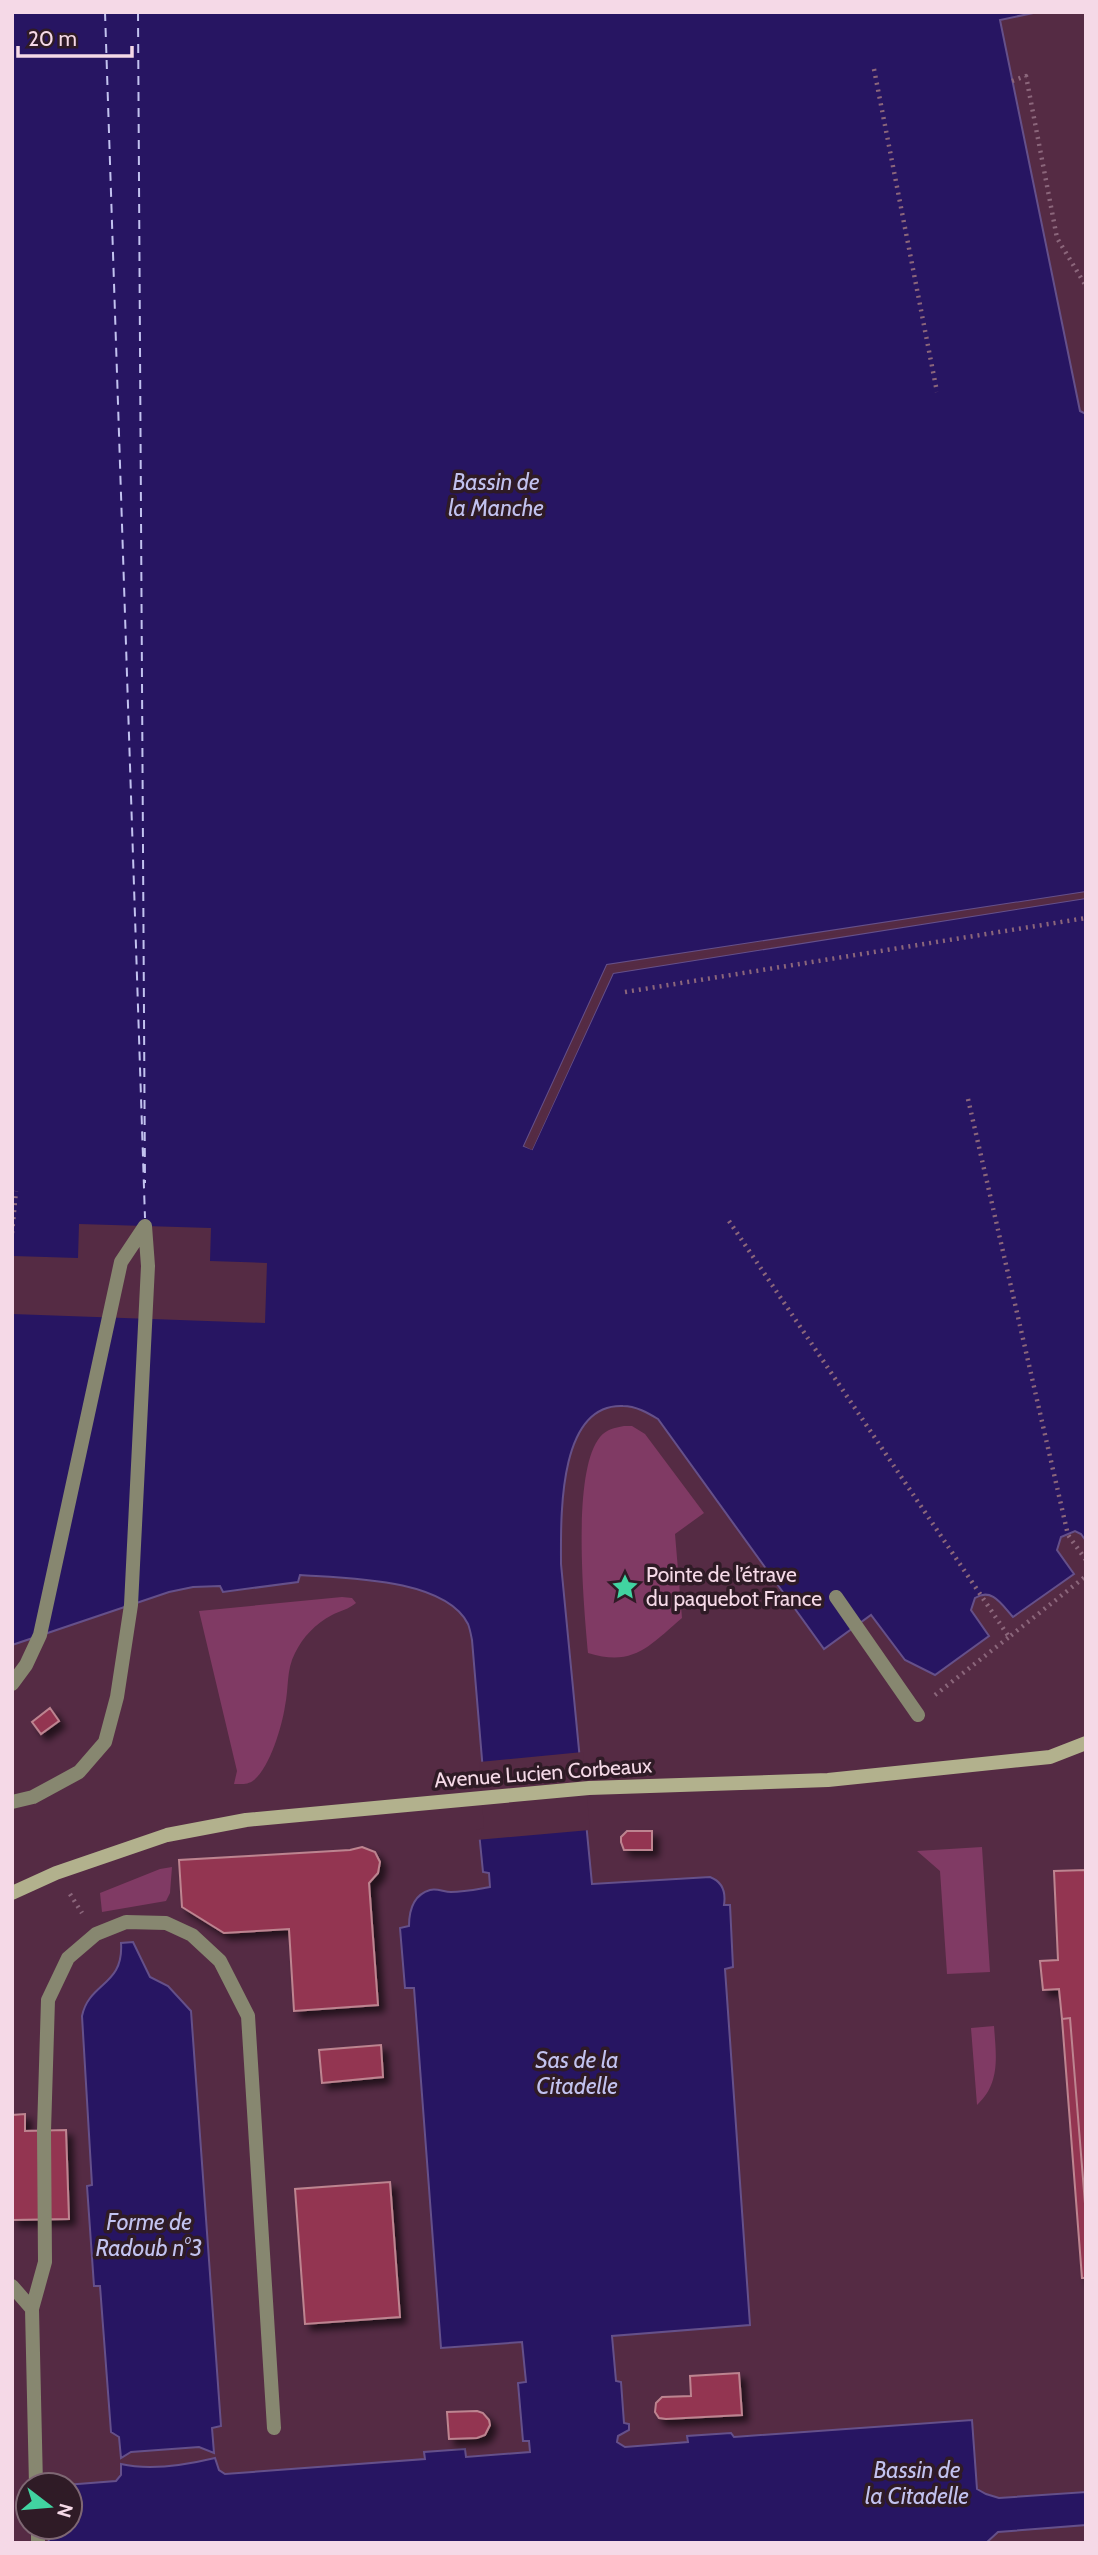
<svg xmlns="http://www.w3.org/2000/svg" width="1098" height="2555" font-family="Cabin,sans-serif">
<style>
.green{fill:#803a64}
.water{fill:#271562;stroke:#65508a;stroke-width:2}
.pier{fill:#552b44;fill-rule:evenodd}
.lines{fill:none;stroke-linecap:round;stroke-linejoin:round}
.ferry{stroke:#c2c2ef;stroke-width:2;stroke-dasharray:9 7;stroke-linecap:butt}
.building{fill:#933651;stroke:#bd8490;stroke-width:2;filter:url(#shadow)}
.path{stroke:#8b667b;stroke-width:4.5;stroke-dasharray:2 5;stroke-linecap:butt}
.service{stroke:#878770;stroke-width:14}
.secondary{stroke:#b2b18d;stroke-width:14}
.labels{text-anchor:middle;stroke-width:7;stroke-linejoin:round;paint-order:stroke}
.poi-label{font-size:21px;fill:#f5d9e7;stroke:#2f1b26;text-anchor:start}
.street-label{font-size:21px;fill:#f5d9e7;stroke:#2f1b26}
.water-label{font-size:23px;font-style:italic;fill:#c2c2ef;stroke:#2f1b26}
</style>
<defs>
<filter id="shadow"><feDropShadow dx="6" dy="6" stdDeviation="3.5" flood-color="#0009"/></filter>
</defs>
<rect width="100%" height="100%" fill="#552b44"/>
<path class="green" d="M624 1426H632L645 1434 704 1513 675 1534 682 1618C649 1646 634 1667 588 1653 584 1608 571 1472 600 1437 607 1429 614 1428 624 1426Z
M342 1597 352 1598 356 1603C349 1609 340 1611 332 1615 315 1624 303 1637 295 1653 286 1670 289 1688 285 1706 282 1726 270 1767 254 1780 248 1785 241 1784 234 1784L237 1771 199 1611Z
M982 1847 990 1972 947 1974 940 1871 917 1851Z
M172 1867 170 1893 166 1901 102 1912 100 1893 160 1869Z
M994 2026C996 2055 1001 2083 977 2105L971 2028Z"/>
<path class="water" d="M12 12H1038L1000 20 1080 411 1086 414V892L607 965 524 1146 532 1149 613 973 1086 898V1541L1081 1534 1075 1531 1061 1537 1057 1550 1074 1574 1013 1617C1002 1605 992 1587 975 1598L971 1610 989 1636 935 1675 905 1660 871 1615 824 1649 658 1419C648 1413 636 1406 623 1406 557 1403 561 1520 561 1564L592 1884 710 1877C723 1882 726 1892 724 1905H730L733 1967 725 1969 750 2325 612 2336 616 2381 621 2382 624 2423 629 2424V2430L618 2436 617 2442 625 2447 688 2442 687 2436 731 2433 734 2437 972 2420 977 2489 986 2494 999 2498 1086 2492V2525L998 2532 986 2543H49L47 2527H70V2485H65L116 2481 121 2475V2464C151 2471 186 2465 215 2458L219 2470 225 2474 425 2459 424 2452 465 2449 466 2457 530 2452 529 2441H523L518 2383 526 2382 522 2342 441 2348 414 1988H405L400 1928 409 1926C409 1911 413 1895 430 1890 437 1888 444 1892 451 1892 464 1892 478 1889 490 1887L489 1873 483 1872 479 1832 488 1831 472 1640C471 1635 470 1629 468 1624 445 1578 344 1578 300 1575L298 1582 223 1592 220 1586 193 1587 169 1592 12 1645Z
M133 1942 150 1977 168 1986 191 2011 221 2426 212 2428 214 2453 199 2447 131 2452 121 2458 119 2437 111 2432 100 2286H94L87 2186 92 2185 82 2016C89 1982 124 1986 121 1943Z"/>
<path class="pier" d="M1086 892V898L613 973 532 1150 524 1146 607 965ZM950 916 611 970 530 1145 528 1144 609 968Z
M79 1224 211 1228 210 1261 267 1263 265 1323 12 1314 13 1256 78 1258Z
M583 1752 590 1830 476 1840V1830L484 1828 479 1762Z"/>
<g class="lines">
<path class="ferry" d="M105 12 145 1218
M138 12 145 1183"/>
</g>
<path class="building" d="M50 1708 59 1721 41 1734 32 1722Z
M627 1831H652V1850H624L621 1842V1837Z
M362 1847 375 1852 380 1862 378 1873 369 1883 378 2005 294 2011 289 1929 224 1933 182 1907 179 1860 350 1850Z
M1086 1870V2216L1070 2018 1062 2019 1059 1989 1043 1990 1040 1961 1058 1960 1054 1871Z
M1070 2018 1086 2216V2278H1082L1062 2019Z
M381 2045 383 2077 322 2083 319 2050Z
M25 2114V2131L66 2130 69 2219 12 2220V2115Z
M390 2182 400 2317 305 2324 295 2189Z
M739 2373 742 2415 666 2419 659 2418 655 2412 656 2403 662 2397 691 2396 690 2376Z
M477 2411 483 2413 489 2420 490 2425 485 2435 477 2438 449 2439 447 2412Z"/>
<g class="lines">
<path class="path" d="M874 69 937 392
M1012 81 1026 76 1057 238 1086 286
M625 992 1086 918
M968 1099 1068 1535 1086 1560
M729 1221 1009 1637 1086 1576
M12 1233 16 1191
M935 1695 1009 1637
M70 1894 82 1913"/>
<path class="service" d="M836 1597 918 1715
M12 1684 26 1665 40 1635 121 1262 145 1226
M12 1802 33 1797 79 1772 105 1742 117 1697 131 1605 148 1266 145 1226
M12 2286 32 2309 36 2485
M32 2309 45 2262 44 2131 48 2000 68 1958 96 1934 126 1922 166 1923 192 1935 220 1961 248 2016 274 2428
M38 2527V2543"/>
<path class="secondary" d="M12 1893 56 1873 167 1835 246 1820 589 1788 828 1780 1050 1757 1086 1743"/>
</g>
<defs>
<symbol id="sight-bare" viewBox="-9 -9 18 18"><path d="M0-6L1.8-2.2L6-1.7L2.9 1.2L3.7 5.4L0 3.3L-3.7 5.4L-2.9 1.2L-6-1.7L-1.8-2.2Z" fill="#41d4a1" stroke="#2f1b26" stroke-width="2.5" paint-order="stroke"/></symbol>
</defs>
<g fill-rule="evenodd">
<use href="#sight-bare" x="606" y="1568" width="38" height="38"/>
</g>
<g class="labels">
<g class="poi-label">
<text x="646" y="1582">Pointe de l’étrave<tspan x="646" dy="24">du paquebot France</tspan></text>
</g>
<g class="street-label">
<text transform="translate(543 1773) rotate(-4)" y="7">Avenue Lucien Corbeaux</text>
</g>
<g class="water-label">
<text x="496" y="490">Bassin de<tspan x="496" dy="26">la Manche</tspan></text>
<text x="577" y="2068">Sas de la<tspan x="577" dy="26">Citadelle</tspan></text>
<text x="149" y="2230">Forme de<tspan x="149" dy="26">Radoub n°3</tspan></text>
<text x="917" y="2478">Bassin de<tspan x="917" dy="26">la Citadelle</tspan></text>
</g>
</g>
<rect width="1098" height="2555" fill="none" stroke="#f5d9e7" stroke-width="28"/>
<g transform="translate(49 2506) rotate(106)"><circle r="33" fill="#2f1b26" stroke="#7e6773" stroke-width="2"/>
<path d="M0-5L12 26L0 18L-12 26Z" fill="#41d4a1"/>
<text y="-10" font-size="19" font-weight="bold" text-anchor="middle" fill="#f5d9e7">N</text>
</g>
<path d="M18 46v10h114v-10" fill="none" stroke="#f5d9e7" stroke-width="3.5"/>
<text x="28" y="46" font-size="21" fill="#f5d9e7" stroke="#2f1b26" stroke-width="5" paint-order="stroke">20 m</text>
</svg>
